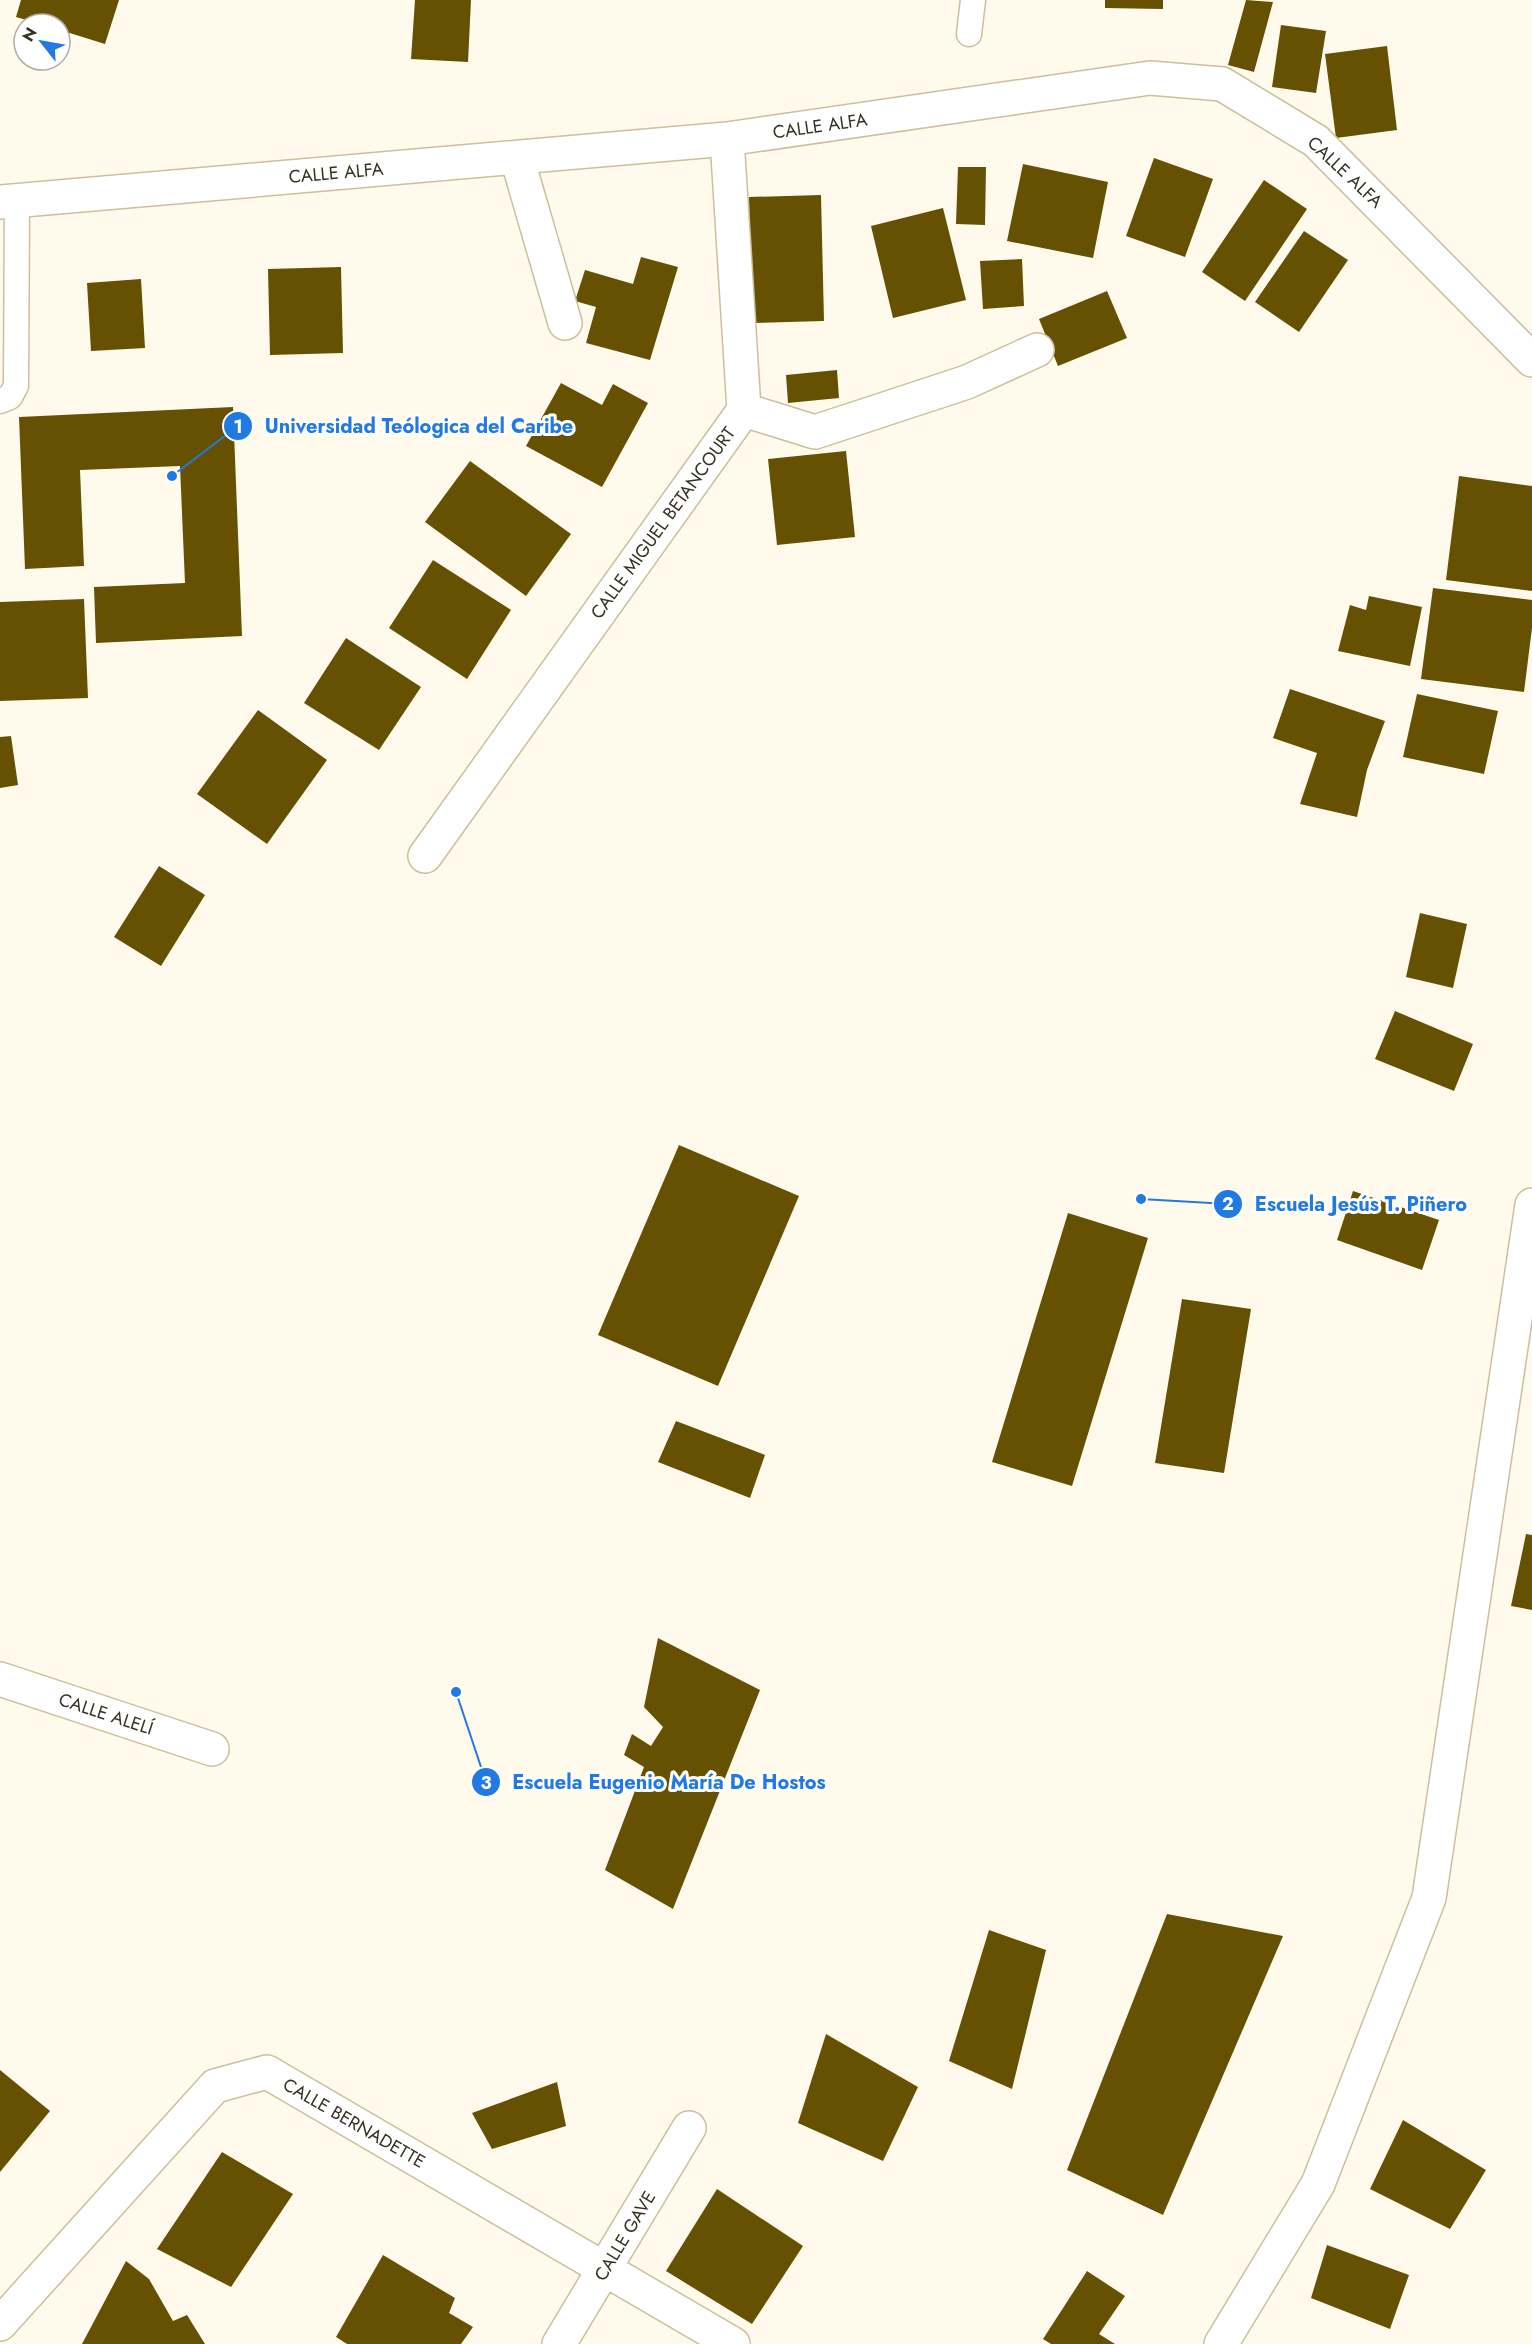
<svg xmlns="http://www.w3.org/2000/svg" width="1532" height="2344" font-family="Jost,sans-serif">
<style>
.building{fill:#665102}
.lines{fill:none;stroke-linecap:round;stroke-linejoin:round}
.lane-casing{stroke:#ccbf9c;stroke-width:27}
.street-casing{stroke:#ccbf9c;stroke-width:36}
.secondary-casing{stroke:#ccbf9c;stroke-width:36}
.lane{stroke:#fff;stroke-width:24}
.street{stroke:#fff;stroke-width:33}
.secondary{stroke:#fff;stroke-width:33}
.labels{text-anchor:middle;stroke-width:6;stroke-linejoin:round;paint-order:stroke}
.street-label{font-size:18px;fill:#363123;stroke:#fff}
.leader{fill:none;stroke:#2179e3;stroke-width:2}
.callout-dot{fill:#2179e3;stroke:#fff;stroke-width:2}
.mark-label{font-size:18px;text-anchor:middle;font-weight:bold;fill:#fff}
.callout-label{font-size:20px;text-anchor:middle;font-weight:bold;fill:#2179e3;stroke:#fff;stroke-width:6;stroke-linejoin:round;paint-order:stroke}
</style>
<rect width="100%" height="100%" fill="#fffaeb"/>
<path class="building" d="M21 0H119L105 44 60 30V24H40L16 17Z
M415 0H471L468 62 411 59Z
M1105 0H1163V9L1105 8Z
M1246 0 1273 2 1254 72 1228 65Z
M1281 25 1326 31 1316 93 1272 87Z
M1387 46 1397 130 1336 138 1325 54Z
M1154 158 1213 179 1185 257 1126 236Z
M1023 164 1108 182 1093 258 1007 241Z
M958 167H986L985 225 956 224Z
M1264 180 1307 209 1245 301 1202 272Z
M821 195 824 321 752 323 749 197Z
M943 208 966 300 893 318 871 226Z
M1304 231 1348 260 1299 332 1255 302Z
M641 257 678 267 650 360 586 343 596 307 575 301 585 270 633 284Z
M1022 259 1024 306 983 309 980 261Z
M341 267 343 353 270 355 268 269Z
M141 279 145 348 91 351 87 283Z
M1107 291 1127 338 1058 366 1039 319Z
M837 370 839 398 788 403 786 375Z
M561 383 602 405 613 384 648 403 602 487 526 446Z
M233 407 242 636 96 643 94 587 185 583 180 466 80 470 84 566 25 569 19 417Z
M846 451 855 537 777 545 768 459Z
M470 461 571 534 526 596 425 522Z
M1459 476 1532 486V591L1446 580Z
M433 560 511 610 467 679 389 628Z
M1433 588 1532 600V628L1524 692 1421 679Z
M1369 596 1422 607 1410 666 1338 651 1350 605 1366 610Z
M84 599 88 698 0 701V602Z
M346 638 421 687 379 750 304 703Z
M1290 689 1385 721 1367 770 1357 817 1300 804 1317 753 1273 738Z
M1417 694 1498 711 1484 774 1403 757Z
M258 710 327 760 267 844 197 794Z
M11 736 18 785 0 788V737Z
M159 866 205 895 161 966 114 937Z
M1420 913 1467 924 1453 988 1406 977Z
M1395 1011 1473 1044 1454 1091 1375 1059Z
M679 1145 799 1196 718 1386 598 1335Z
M1353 1191 1439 1220 1422 1270 1337 1240Z
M1068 1213 1148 1238 1072 1486 992 1462Z
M1182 1299 1251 1309 1224 1473 1155 1463Z
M676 1421 765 1455 750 1498 658 1462Z
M1526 1534 1532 1535V1610L1511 1606Z
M658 1638 760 1690 673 1909 605 1870 644 1767 624 1755 632 1734 651 1746 663 1727 644 1707Z
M1167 1914 1283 1936 1163 2215 1067 2170Z
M989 1930 1046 1950 1012 2089 949 2061Z
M826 2034 918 2087 883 2161 798 2123Z
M0 2070 50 2111 0 2172Z
M557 2082 566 2126 492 2149 472 2113Z
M1403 2120 1486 2170 1450 2229 1370 2189Z
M222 2152 293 2194 231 2287 157 2249Z
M717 2189 803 2246 752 2324 666 2271Z
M1327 2245 1409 2275 1390 2329 1311 2298Z
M383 2255 455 2298 449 2313 473 2327 461 2344H347L336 2337Z
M126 2261 149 2279 173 2321 187 2315 205 2344H82Z
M1087 2271 1125 2296 1099 2334 1115 2344H1051L1043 2339Z"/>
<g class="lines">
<defs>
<path id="lane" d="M969 34 973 0
M0 401 10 397 16 386 17 201"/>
<path id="street" d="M517 158 565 323
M0 202 727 139 1150 78 1222 84 1316 141 1532 360
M744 410 815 432 967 382 1037 350
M425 856 744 410 727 139
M0 1679 212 1749
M0 2324 215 2086 267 2072 733 2344
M559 2344 689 2128"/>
<path id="secondary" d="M1221 2344 1318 2184 1429 1898 1532 1205"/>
</defs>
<use href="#lane" class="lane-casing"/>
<use href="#street" class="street-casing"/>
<use href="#secondary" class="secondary-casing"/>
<use href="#lane" class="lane"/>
<use href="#street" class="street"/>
<use href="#secondary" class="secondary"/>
</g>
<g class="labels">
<g class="street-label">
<text transform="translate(820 126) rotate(-8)" y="6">CALLE ALFA</text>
<text transform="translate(1345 172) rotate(43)" y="6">CALLE ALFA</text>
<text transform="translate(336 173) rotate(-5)" y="6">CALLE ALFA</text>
<text transform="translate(663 523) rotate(-54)" y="6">CALLE MIGUEL BETANCOURT</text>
<text transform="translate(106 1714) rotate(18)" y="6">CALLE ALELÍ</text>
<text transform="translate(354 2123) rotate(30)" y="6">CALLE BERNADETTE</text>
<text transform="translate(625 2236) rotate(-59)" y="6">CALLE GAVE</text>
</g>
</g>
<path class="leader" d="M172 476L238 426M1141 1199L1228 1204M456 1692L486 1782"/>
<g class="callout-dot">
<circle cx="172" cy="476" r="6"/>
<circle cx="1141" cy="1199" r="6"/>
<circle cx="456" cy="1692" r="6"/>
<circle cx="238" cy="426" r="15"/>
<circle cx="1228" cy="1204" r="15"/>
<circle cx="486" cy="1782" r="15"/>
</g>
<g class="mark-label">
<text x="238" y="433">1</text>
<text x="1228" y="1210">2</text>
<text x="486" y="1789">3</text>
</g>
<g class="callout-label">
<text x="419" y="433">Universidad Teólogica del Caribe</text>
<text x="1361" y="1211">Escuela Jesús T. Piñero</text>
<text x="669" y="1789">Escuela Eugenio María De Hostos</text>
</g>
<g transform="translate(42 42) rotate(301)"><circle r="28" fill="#ffffff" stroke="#afada7" stroke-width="1.5"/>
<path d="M0-4.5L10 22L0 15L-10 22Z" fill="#2179e3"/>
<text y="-9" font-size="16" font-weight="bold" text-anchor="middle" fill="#363123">N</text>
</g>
</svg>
